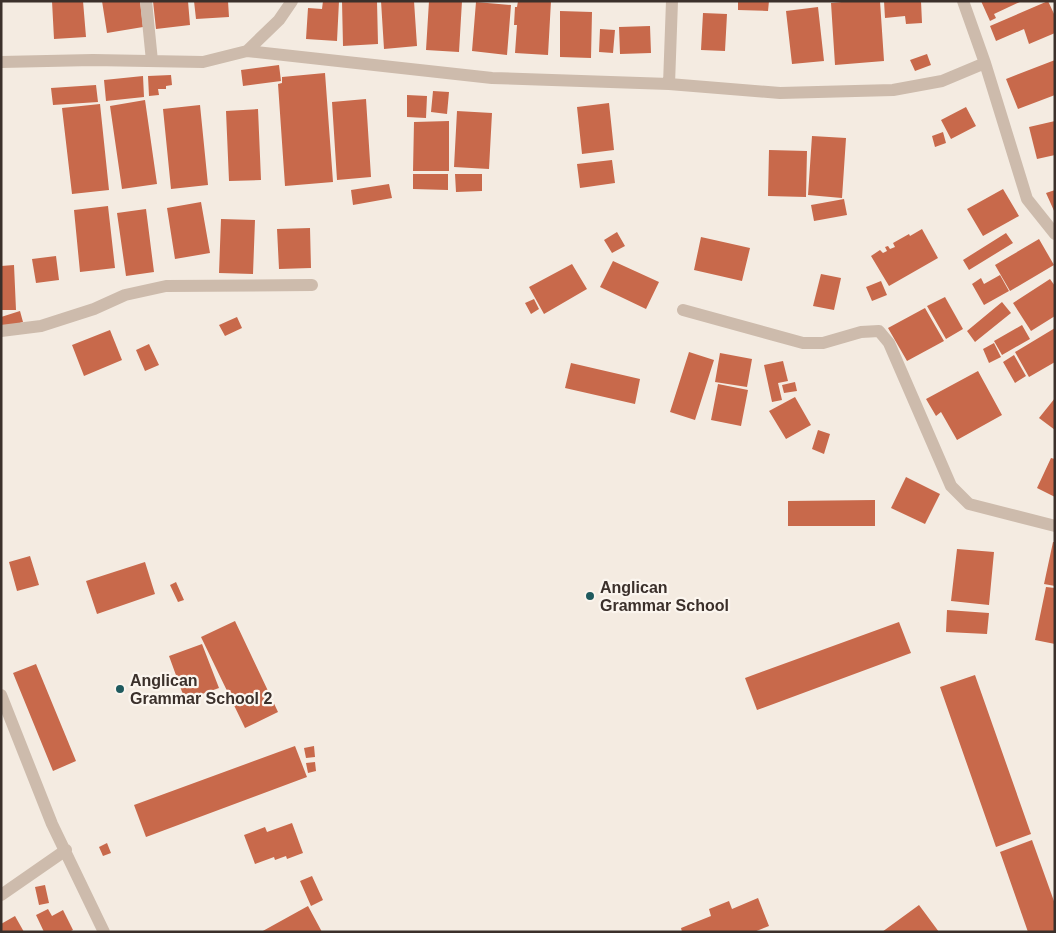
<svg xmlns="http://www.w3.org/2000/svg" width="1056" height="933" font-family="Arial,sans-serif">
<style>
.building{fill:#c8694b}
.lines{fill:none;stroke-linecap:round;stroke-linejoin:round}
.minor{stroke:#cdbbac;stroke-width:12}
.poi-dot{fill:#1f5a5e;stroke:#fbf5ee;stroke-width:2}
.labels{text-anchor:middle;stroke-width:4.5;stroke-linejoin:round;paint-order:stroke}
.poi-label{font-size:16px;font-weight:bold;fill:#3b302b;stroke:#fbf5ee;text-anchor:start}
</style>
<rect width="100%" height="100%" fill="#f4ebe1"/>
<path class="building" d="M52 1H83L86 37 54 39Z
M102 1H140L143 27 107 33Z
M153 1H188L190 25 156 29Z
M194 1H228L229 17 196 19Z
M323 1H339L337 41 306 39 308 8 322 9Z
M342 1H377L378 44 343 46Z
M381 1H414L417 46 384 49Z
M429 1H462L459 52 426 50Z
M518 1H551L548 55 515 53 517 25H514L515 7H517Z
M738 1H769L768 11 738 10Z
M852 1H880L884 61 835 65 831 3Z
M884 1H921L922 23 906 24 905 16 885 18Z
M981 1H1022L994 14 996 18 990 21Z
M1048 1 1055 16V33L1029 44 1024 29 996 41 990 26Z
M476 2 511 5 507 55 472 51Z
M818 7 824 61 792 64 786 11Z
M560 11 592 12 591 58 560 57Z
M703 13 727 14 725 51 701 50Z
M650 26 651 53 620 54 619 27Z
M600 29 615 30 613 53 599 52Z
M927 54 931 65 915 71 910 60Z
M1055 60V95L1018 109 1006 79Z
M279 65 281 81 243 86 241 70Z
M325 73 333 182 285 186 278 84 282 83V77Z
M171 75 172 85 166 86V89H158L159 95 149 96 148 76Z
M143 76 144 97 106 101 104 80Z
M96 85 98 102 53 105 51 88Z
M433 91 449 92 447 114 431 112Z
M407 95 427 96 426 118 407 117Z
M366 99 371 177 337 180 332 102Z
M145 100 157 184 122 189 110 106Z
M609 103 614 150 582 154 577 107Z
M100 104 109 190 72 194 62 108Z
M200 105 208 185 171 189 163 109Z
M966 107 976 126 951 139 941 120Z
M258 109 261 180 229 181 226 111Z
M457 111 492 113 489 169 454 167Z
M449 121V171H413L414 122Z
M1055 121V155L1037 159 1029 127Z
M943 132 946 143 935 147 932 136Z
M812 136 846 138 842 198 808 195Z
M769 150 807 151 806 197 768 196Z
M612 160 615 183 580 188 577 164Z
M413 174H448V190L413 189Z
M455 174H482V191L456 192Z
M389 184 392 198 353 205 351 190Z
M1003 189 1019 216 983 236 967 209Z
M1055 190V213L1046 193Z
M844 199 847 215 814 221 811 205Z
M201 202 210 253 175 259 167 208Z
M108 206 115 268 80 272 74 210Z
M146 209 154 272 126 276 117 213Z
M221 219 255 220 253 274 219 273Z
M310 228 311 268 279 269 277 229Z
M922 229 938 258 889 286 871 256 880 250 883 253 887 251 885 247 888 246 890 249 895 247 893 243 909 234 910 236Z
M617 232 625 246 612 253 604 240Z
M1006 233 1013 243 969 270 963 260Z
M701 237 750 248 742 281 694 270Z
M1039 239 1054 265 1010 291 995 265Z
M56 256 59 280 36 283 32 259Z
M613 261 659 282 646 309 600 287Z
M572 264 587 289 544 314 529 287Z
M14 265 16 310H1V266Z
M821 274 841 278 834 310 813 306Z
M1000 275 1009 291 984 305 972 284 981 278 984 284Z
M1050 279 1055 286V316L1031 331 1013 303Z
M881 281 887 295 872 301 866 287Z
M945 297 963 329 946 339 927 306Z
M534 299 539 309 531 314 525 303Z
M1002 302 1011 313 975 342 967 331Z
M925 308 944 341 907 361 888 328Z
M20 311 23 322 1 329V317Z
M237 317 242 328 225 336 219 325Z
M1022 325 1030 339 1002 355 994 341Z
M1055 328V362L1029 377 1015 352Z
M110 330 122 360 84 376 72 345Z
M994 343 1001 357 989 363 983 349Z
M149 344 159 365 145 371 136 350Z
M689 352 714 360 695 420 670 412Z
M720 353 752 359 747 387 715 382Z
M1014 355 1026 376 1015 383 1003 362Z
M783 361 788 381 778 383 782 400 772 402 764 365Z
M571 363 640 379 635 404 565 388Z
M978 371 1002 415 957 440 941 412 936 416 926 399Z
M795 382 797 391 784 393 782 385Z
M718 384 748 390 741 426 711 420Z
M795 397 811 425 786 439 769 411Z
M1055 398V430L1039 418Z
M818 430 830 434 824 454 812 449Z
M1051 458 1055 459V497L1037 488Z
M906 477 940 494 925 524 891 508Z
M875 500V526H788V501Z
M1053 542H1055V586L1044 584Z
M957 549 994 552 989 605 951 601Z
M30 556 39 585 17 591 9 562Z
M145 562 155 594 97 614 86 581Z
M176 582 184 600 178 602 170 585Z
M1046 587 1055 588V644L1035 640Z
M947 610 989 613 987 634 946 632Z
M235 621 278 712 245 728 201 637Z
M899 622 911 653 757 710 745 678Z
M202 644 219 688 185 700 169 656Z
M36 664 76 761 53 771 13 673Z
M975 675 1031 834 996 847 940 687Z
M295 746 307 777 146 837 134 805Z
M314 746 315 757 306 758 304 748Z
M315 762 316 771 308 773 306 763Z
M292 823 303 853 287 859 286 856 275 860 274 857 255 864 244 835 265 827 267 832Z
M1032 840 1055 904V932H1028L1000 852Z
M107 843 111 853 103 856 99 847Z
M312 876 323 900 311 906 300 881Z
M45 885 49 903 39 905 35 887Z
M758 898 769 926 754 932H682L681 928 711 916 709 909 729 901 732 909Z
M919 905 939 932H882Z
M308 906 322 932H261Z
M48 909 52 916 63 910 73 930 69 932H44L36 915Z
M15 916 24 932H1V924Z"/>
<g class="lines">
<path class="minor" d="M146 1 152 61
M963 1 985 63 1027 199 1055 234
M247 51 279 20 292 1
M1 62 93 60 203 62 247 51 492 78 669 84 780 93 893 90 942 81 985 63
M669 84 672 1
M683 310 803 343H823L861 332 879 331 889 343 951 486 969 504 1055 526
M1 331 41 326 94 309 125 295 166 286 312 285
M1 695 52 824 104 932
M1 895 66 850"/>
</g>
<g class="poi-dot">
<circle cx="590" cy="596" r="5"/>
<circle cx="120" cy="689" r="5"/>
</g>
<g class="labels">
<g class="poi-label">
<text x="600" y="593">Anglican<tspan x="600" dy="18">Grammar School</tspan></text>
<text x="130" y="686">Anglican<tspan x="130" dy="18">Grammar School 2</tspan></text>
</g>
</g>
<rect width="1056" height="933" fill="none" stroke="#3b302b" stroke-width="5"/>
</svg>
